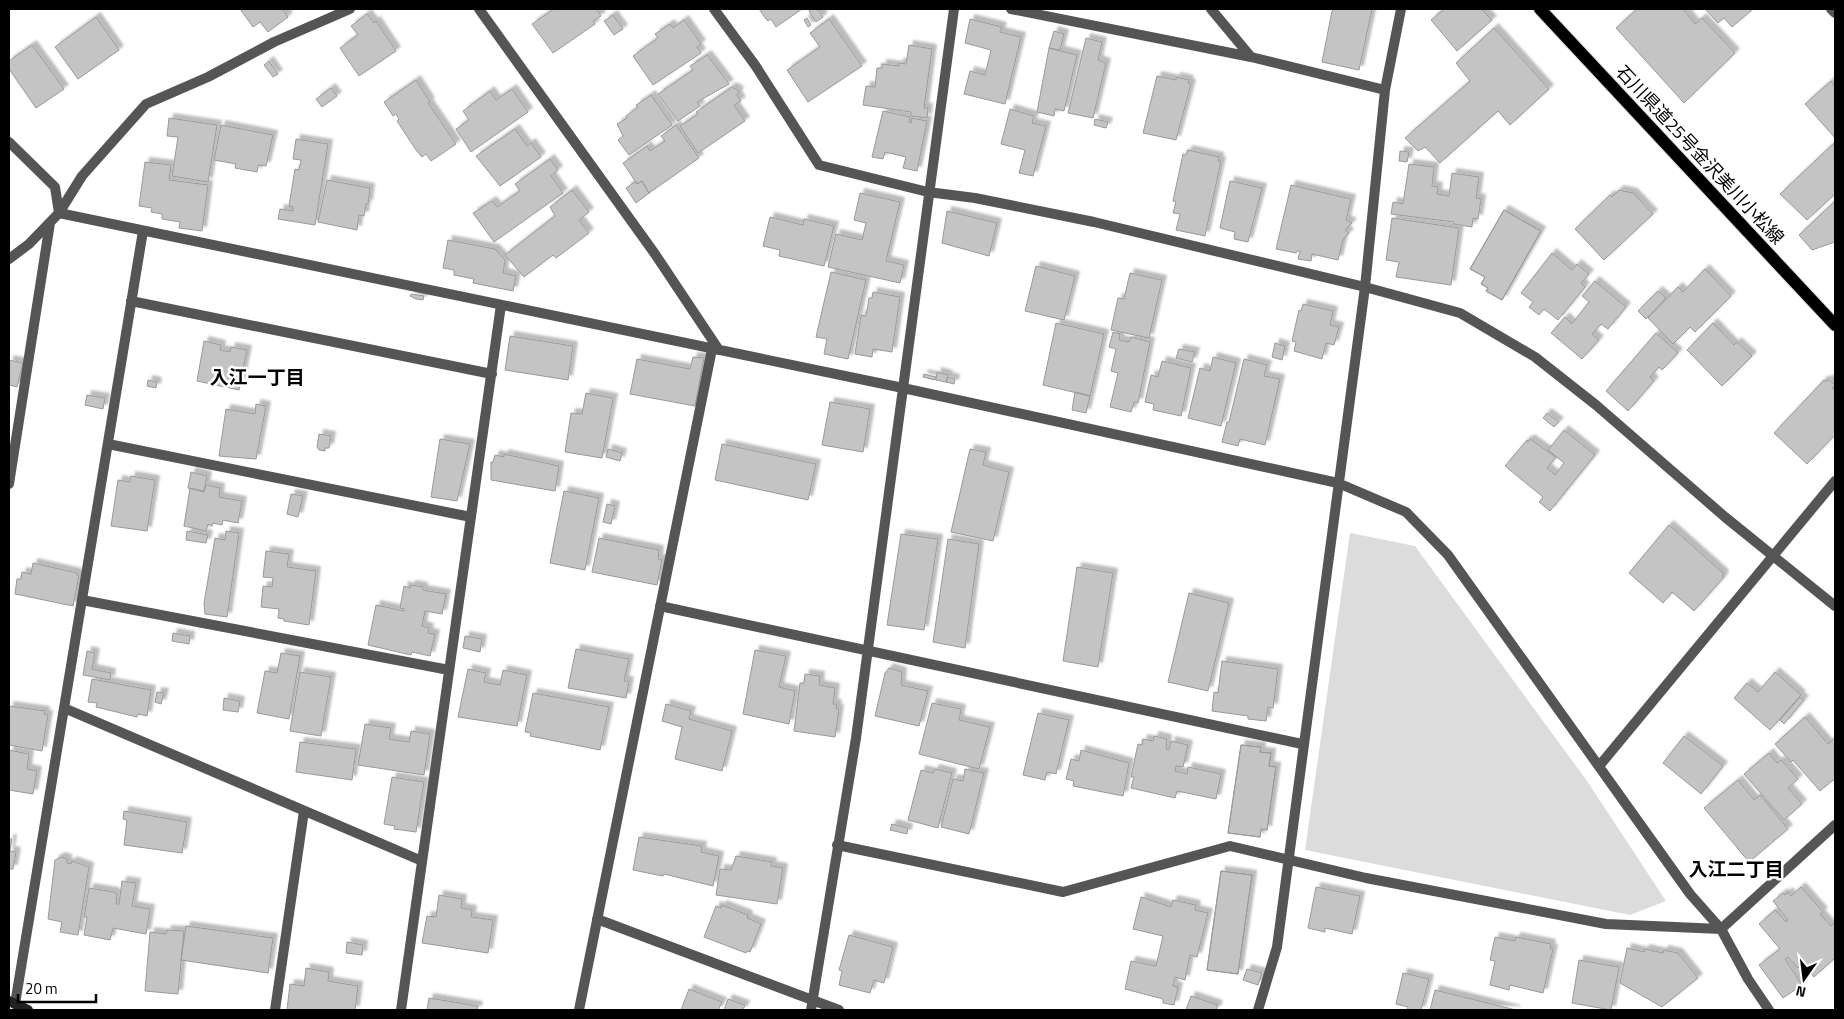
<svg xmlns="http://www.w3.org/2000/svg" width="1844" height="1019" font-family="'Titillium Web','Noto Sans JP',sans-serif">
<style>
.green{fill:#dcdcdc}
.building{fill:#c4c4c4;stroke:#999;filter:url(#shadow)}
.lines{fill:none;stroke-linecap:round;stroke-linejoin:round}
.primary-casing{stroke:#dbdbdb;stroke-width:14}
.street{stroke:#555;stroke-width:10}
.secondary{stroke:#222;stroke-width:10}
.primary{stroke:#000;stroke-width:12}
.labels{text-anchor:middle;stroke-width:5;stroke-linejoin:round;paint-order:stroke}
.street-label{font-size:18px;fill:#000;stroke:#fff}
.neighbourhood-label{font-size:19px;font-weight:bold;fill:#000;stroke:#fff}
</style>
<defs>
<filter id="shadow"><feDropShadow dx="4.5" dy="-4.5" stdDeviation="1" flood-color="#0004"/></filter>
</defs>
<rect width="100%" height="100%" fill="#fff"/>
<path class="green" d="M1350 533 1415 546 1587 781 1666 901 1630 915 1305 850Z"/>
<path class="building" d="M240 9H282L288 17 268 32 260 22 253 27Z
M554 9H596L601 16 593 21 595 24 553 53 532 24Z
M759 9H802L776 27 771 19 768 21 766 19Z
M812 9H817L823 17 816 22 809 11Z
M1335 9H1372L1359 70 1322 62 1332 11Z
M1442 9H1481L1492 20 1457 51 1431 20 1443 10Z
M1637 9H1683L1695 24 1702 18 1735 53 1684 103 1616 28Z
M1705 9H1753L1732 27 1724 18 1718 23Z
M367 14 374 23 376 21 396 51 359 76 340 48 358 35 351 26Z
M613 15 623 29 614 35 604 21Z
M96 17 119 50 78 79 55 47Z
M807 18 811 25 808 27 804 20Z
M829 19 862 66 808 102 787 70 820 47 810 33Z
M970 19 1002 27 1000 32 1021 37 1005 104 964 94 970 71 985 75 991 50 965 43Z
M684 20 701 44 697 47 701 53 653 85 633 56 658 38 655 34 670 24 673 28Z
M1494 28 1549 89 1510 125 1498 111 1440 163 1425 147 1418 151 1405 138 1470 81 1456 63Z
M1054 31 1064 34 1060 50 1049 48Z
M1086 38 1102 42 1098 60 1106 63 1093 118 1068 113Z
M32 45 64 89 36 108 9 69V61Z
M909 45 932 49 924 108H928L927 118 911 116V112L863 105 866 86 875 87 877 68H882V64L899 66V63L906 64Z
M1049 48 1077 55 1064 111 1055 109 1054 116 1037 112Z
M707 55 729 84 697 102 700 106 678 121 658 94 693 70 690 66Z
M269 61 278 74 273 77 264 65Z
M1157 76 1176 80V77L1189 80 1188 83 1191 84 1176 140 1143 133Z
M416 80 430 102 428 103 456 144 431 161 426 154 422 157 416 150 397 121 399 119 396 114 393 116 384 102Z
M1831 81 1835 87V138L1805 104Z
M732 87 739 91 737 95 741 101 734 105 745 121 698 153 680 126 698 114 696 112Z
M331 88 337 96 322 107 316 99Z
M512 89 528 112 471 152 456 129 469 120 463 111 490 91 496 100Z
M651 95 672 125 629 155 618 140 623 136 617 124 627 118 626 116 638 107 636 105Z
M1010 109 1034 116 1032 123 1046 126 1033 176 1019 173 1025 150 1001 144Z
M883 111 910 117 909 122 911 123 912 118 927 121 917 171 903 168 906 157 885 152 883 159 872 157Z
M169 118 217 125 208 182 172 176 178 137 167 136Z
M1095 119 1108 122 1106 128 1094 125Z
M221 125 273 135 266 166 258 165 257 172 235 168 236 164 214 160Z
M676 125 699 158 649 193 642 181 637 184 623 163 647 146 650 151 665 141 661 136Z
M515 129 527 146 531 143 541 157 500 186 476 156Z
M296 139 328 144 315 225 278 219 280 209 293 211V207L289 206 295 169 299 170 301 160 293 159Z
M1834 143 1835 194 1807 220 1780 194Z
M1188 150 1219 157 1218 161H1221L1205 236 1176 230 1180 214 1173 213 1176 202 1173 201 1183 154 1186 155Z
M1400 151 1409 152 1407 162 1399 161Z
M550 159 558 170 551 176 563 193 494 242 473 213 492 201 497 207 520 191 515 184Z
M145 162 171 165 169 180 208 185 202 231 179 228 180 222 162 219V214L151 212 152 208 139 206Z
M1409 164 1434 167 1432 186 1438 187 1437 194 1449 196 1452 173 1479 177 1476 198 1481 199 1478 219 1473 218 1472 227 1454 224V222L1391 214 1393 202 1403 204Z
M327 180 370 188 368 204H366L364 216 359 215 357 230 318 222Z
M642 181 649 193 636 203 626 188 635 182 637 184Z
M1230 181 1262 188 1248 242 1234 239 1235 232 1220 228Z
M1291 185 1351 199 1346 220 1352 223 1345 230 1349 233 1343 239 1338 260 1312 254 1311 261 1298 259 1300 251H1297L1296 253 1276 249Z
M572 190 589 212 579 220 589 233 556 258 553 255 524 277 505 255 555 216 550 207Z
M1619 190 1633 193 1653 214 1604 260 1575 229 1610 195 1612 197Z
M860 193 900 202 886 261 904 265 900 283 828 267 836 234 862 240 866 223 854 220Z
M1835 201V242L1812 250 1799 235Z
M1504 210 1541 231 1502 300 1486 291 1488 288 1481 284 1485 277 1470 269Z
M1504 210 1541 231 1502 300 1486 291 1488 288 1481 284 1485 277 1470 269Z
M947 211 997 223 989 256 942 243Z
M770 217 803 225 804 219 834 226 824 266 779 256 780 250 763 246Z
M1392 218 1459 228 1451 285 1396 277 1399 262 1386 260Z
M448 240 495 249 505 260 503 273 516 276 513 291 473 283 474 279 454 275V270L443 268Z
M1552 253 1572 270 1577 264 1589 274 1581 283 1585 287 1558 320 1544 309 1539 315 1529 307 1533 302 1521 293Z
M1036 266 1075 276 1064 320 1025 311Z
M1705 269 1731 296 1695 332 1690 327 1673 344 1648 318 1678 287 1683 292Z
M831 272 866 280 848 359 824 354 827 339 816 337Z
M1130 273 1162 280 1149 338 1111 330 1118 298 1124 299Z
M1595 281 1626 307 1608 329 1601 324 1592 334 1599 340 1582 359 1551 333 1565 317 1572 324 1589 302 1582 296Z
M1658 291 1666 298 1646 319 1638 311Z
M873 292 900 297 892 352 873 349 872 357 855 354 861 315 866 316 869 298H872Z
M411 294 424 296 423 300 416 299 410 296Z
M1303 304 1333 311 1330 325 1339 327 1334 345 1326 343 1322 359 1294 351 1296 342 1292 341 1299 310 1301 311Z
M1056 323 1104 334 1090 396 1043 385Z
M1713 323 1734 345 1737 342 1752 356 1722 386 1687 350Z
M1113 332 1120 334 1119 340 1129 342 1131 337 1150 342 1138 403 1134 402 1131 412 1110 407 1118 373 1111 371 1116 349 1109 347Z
M1656 333 1678 353 1662 370 1659 367 1650 377 1654 381 1628 411 1606 391Z
M510 336 573 346 568 380 505 370Z
M204 341 221 345 220 350 230 352 231 347 247 350 239 390 197 381Z
M1275 343 1285 346 1282 360 1272 357Z
M1179 349 1195 352 1192 362 1176 358Z
M693 357 704 358 695 406 630 394 637 359 690 369Z
M1213 357 1236 363 1221 426 1188 418 1200 368 1210 371Z
M1244 359 1267 365 1264 376 1280 379 1265 445 1240 439 1238 446 1222 442 1227 422H1229Z
M9 360 23 363 17 387 9 385Z
M1162 361 1191 368 1181 416 1153 410 1154 404 1145 402 1151 375 1158 377Z
M937 372 948 375 946 382 936 380Z
M924 374 936 377 935 380 923 377Z
M948 377 955 379 954 384 946 382Z
M1828 379 1835 385 1832 388 1835 390V435L1807 464 1774 433 1824 380 1826 382Z
M148 380 157 382 156 388 147 386Z
M1075 392 1090 396 1086 413 1072 410Z
M586 393 613 398 602 458 565 452 571 413 582 414Z
M87 395 105 398 103 409 85 405Z
M830 402 870 409 863 452 822 445Z
M256 404 266 406 256 459 219 456 226 409 255 414Z
M1547 413 1559 422 1554 427 1543 418Z
M1564 430 1595 455 1550 511 1539 502 1543 497 1505 466 1527 440 1528 442 1530 439 1556 457 1547 468 1555 475 1564 463 1548 450Z
M319 434 331 436 329 448H325V451L319 450 317 447Z
M440 439 470 444 457 501 431 497Z
M722 444 816 464 808 500 715 480Z
M608 449 622 453 620 461 606 457Z
M970 449 986 452 983 465 1009 472 993 541 951 532Z
M504 454 559 466 555 491 491 480V462H493L495 455 504 457Z
M191 472 207 476 204 491 188 488Z
M131 476 155 480 147 531 111 526 118 480 130 482Z
M206 485 220 488 219 497 242 501 238 523 223 520 222 525 213 523 212 526 208 524 206 531 184 526 190 488 204 492Z
M564 491 599 498 585 570 550 563Z
M291 494 303 496 298 517 287 514Z
M607 504 615 506 611 524 603 522Z
M1669 525 1724 574 1722 576 1724 577 1694 611 1672 592 1663 603 1629 573Z
M187 531 208 535 206 543 186 540Z
M226 531 239 533 227 617 205 614 204 603 215 538 225 540Z
M901 534 938 539 924 630 887 625Z
M599 538 659 550 658 559 662 560 657 585 592 572Z
M948 539 979 544 965 648 933 642Z
M266 551 289 554 287 567 316 571 309 625 284 621V619L278 618 279 609 261 607 263 586 272 587 273 578 263 577Z
M33 563 77 573V575L79 576 73 606 15 594 17 579H21L22 572 31 574Z
M1077 567 1113 573 1098 667 1063 661Z
M411 585 423 587V590L446 594 442 614 425 611 422 626 429 628 428 633 435 634 430 656 412 652 411 655 368 645 376 605 404 611V609L400 608 404 586 410 588Z
M1189 593 1229 603 1208 691 1168 682Z
M173 633 190 636 189 644 172 641Z
M465 636 482 639 480 652 463 648Z
M576 649 629 659 624 681H629L626 698 568 688Z
M755 650 786 656 779 687 795 691 789 724 743 714Z
M87 651 95 653 92 669 111 673 110 680 83 675Z
M281 653 300 656 289 719 257 713 265 671 277 673Z
M1222 661 1278 669 1273 708 1268 707 1266 721 1248 719V716L1212 711 1214 692 1218 693Z
M889 668 902 672 901 685 928 691 919 726 875 716 885 673Z
M468 669 486 673 484 682 500 685 503 670 527 675 517 726 458 717Z
M300 672 331 677 321 736 290 731Z
M1775 672 1801 695 1770 730 1734 698 1747 683 1758 692Z
M805 674 820 676 819 685 835 688 833 704H837L836 709H839L835 737 794 731 800 683H804Z
M92 679 151 690 147 716 138 714 137 717 96 707 97 703 88 702Z
M157 692 164 693 161 704 155 702Z
M533 693 609 707 600 750 530 736 531 733 525 732Z
M1800 697 1804 700 1784 724 1780 720Z
M224 698 240 701 238 712 223 710Z
M932 703 961 709 959 720 990 727 979 769 919 754Z
M666 704 691 711 689 719 732 731 722 771 675 759 682 727 662 721Z
M9 706 45 711 44 714 48 715 42 751 9 745Z
M1038 713 1069 720 1056 774 1047 772 1045 780 1023 775Z
M1805 717 1828 744 1835 738V782L1833 780 1820 791 1793 760 1791 762 1775 744Z
M365 724 391 728 389 739 409 742 411 731 430 734 424 775 358 765Z
M1154 736 1167 739 1166 749 1169 750 1171 741 1188 745 1183 767 1176 766 1175 771 1187 774 1188 767 1221 774 1216 799 1177 791 1175 798 1131 788 1134 777H1131L1138 744 1142 745 1143 739 1153 741Z
M1684 736 1723 766 1701 794 1663 763Z
M300 742 356 749 352 780 296 772Z
M1241 745 1261 747 1260 752 1271 753 1269 766 1276 767 1267 830 1261 829 1260 837 1228 833Z
M1241 745 1261 747 1260 752 1271 753 1269 766 1276 767 1267 830 1261 829 1260 837 1228 833Z
M9 750 29 754 27 769 37 771 33 794 9 790Z
M1081 750 1129 763 1123 796 1073 786 1074 781 1066 779 1071 759 1079 761Z
M1769 753 1777 763 1781 760 1798 779 1788 788 1802 804 1784 820 1744 774Z
M935 769 952 773 938 828 908 820 921 770 933 773Z
M965 769 984 773 969 834 941 827 953 779 963 781Z
M392 777 424 782 416 832 394 829 395 826 384 824Z
M1738 780 1754 800 1760 795 1788 829 1749 862 1704 808Z
M124 811 187 822 182 853 124 845 127 820 123 819Z
M892 824 908 828 907 834 890 830Z
M639 837 702 846 701 852 719 856 713 886 664 874 663 876 633 870Z
M9 839H12L10 851 16 852 13 869H9Z
M736 856 772 862 771 866 783 868 777 904 716 895 720 869 731 870Z
M61 857 67 859V863L71 864 72 861 89 867 78 935 60 932 62 922 48 919 55 860Z
M1221 871 1252 875 1238 974 1207 970Z
M1221 871 1252 875 1238 974 1207 970Z
M122 881 136 883 132 906 150 909 146 934 113 928 110 940 84 935 87 917H84L89 888 114 892 117 895 116 904H119Z
M1316 887 1360 896 1352 934 1325 928V932L1308 928Z
M1801 887 1823 912 1820 914 1831 926 1835 922V958L1814 977 1803 964 1798 968 1788 957 1785 959 1802 985 1783 998 1759 965 1780 949 1759 924 1775 910 1786 922 1788 920 1773 901 1783 893 1785 895 1788 892 1791 896Z
M439 895 462 899 461 908 472 910 471 917 493 920 488 953 422 943 427 916 436 917Z
M1141 897 1171 907 1173 900 1196 905 1195 910 1208 913 1197 957 1190 955 1185 980 1175 977 1173 986 1178 987 1174 1005 1163 1003V999L1125 989 1131 961 1156 966 1163 936 1133 929Z
M722 905 748 915 747 918 761 924 750 952 747 951 746 953 704 937 716 906 721 908Z
M186 926 273 938 268 973 181 960Z
M167 930 184 931 178 994 145 991 150 932 166 934Z
M849 935 893 947 884 983 874 980 870 993 839 985 842 971 839 970Z
M1495 937 1515 941 1516 937 1551 944 1550 949H1553L1543 993 1510 985 1509 990 1490 985 1495 961 1490 960Z
M347 942 363 945 362 955 346 953Z
M1627 948 1644 952 1645 949 1663 953 1664 950 1678 953 1698 978 1662 1007 1620 983Z
M1579 960 1619 967 1611 1010 1572 1003Z
M306 968 329 972 328 981 358 986 355 1010H287L290 984 304 986Z
M1247 969 1262 973 1258 985 1243 980Z
M1403 973 1429 979 1421 1010H1407L1408 1007 1396 1004Z
M689 989 722 1002 718 1010H681Z
M1435 990 1516 1010H1430Z
M1191 996 1218 1005 1216 1010H1186Z
M429 998 478 1006 477 1010H427Z
M728 999 745 1005 743 1010H724Z"/>
<g class="lines">
<defs>
<path id="primary" d="M1540 9 1835 325"/>
</defs>
<use href="#primary" class="primary-casing"/>
<path class="street" d="M479 9 655 254 719 350
M714 9 755 65 819 165 928 192 975 198 1094 222 1365 287 1460 313 1535 357 1596 405 1725 517 1835 606
M1011 9 1251 57
M1211 9 1251 57 1385 90
M1831 9 1835 13
M9 142 55 187 59 213
M59 213 903 388 1338 483 1406 512 1448 555 1690 894 1721 929 1748 979 1769 1010
M9 259 29 244 59 213 82 176 146 104 208 77 274 42 350 9
M131 301 492 374
M108 444 471 517
M9 484 50 223
M82 600 449 670
M660 606 1302 744
M64 708 422 861
M1600 765 1835 481
M837 845 1063 892 1230 846 1366 878 1606 924 1721 929 1835 825
M597 919 839 1010
M15 1004 143 231
M275 1010 304 811
M401 1010 501 305
M579 1010 712 349
M811 1010 856 738 954 9
M1258 1010 1277 947 1365 287 1385 90 1401 9"/>
<path class="secondary" d="M9 1001 28 1010"/>
<use href="#primary" class="primary"/>
</g>
<g class="labels">
<g class="street-label">
<text transform="translate(1700 155) rotate(47)" y="6">石川県道25号金沢美川小松線</text>
</g>
<g class="neighbourhood-label">
<text x="257" y="384">入江一丁目</text>
<text x="1736" y="876">入江二丁目</text>
</g>
</g>
<rect width="1844" height="1019" fill="none" stroke="#000000" stroke-width="20"/>
<g transform="translate(1804 979) rotate(194)" stroke="#ffffff" stroke-width="4" paint-order="stroke">
<path d="M0-4L9 19L0 12L-9 19Z" fill="#000000"/>
<text y="-8" font-size="14" font-weight="bold" text-anchor="middle" fill="#000000">N</text>
</g>
<path d="M18 994v8h78v-8" fill="none" stroke="#000000" stroke-width="2.5"/>
<text x="25" y="994" font-size="15" fill="#000000" stroke="#ffffff" stroke-width="4" paint-order="stroke">20 m</text>
</svg>
